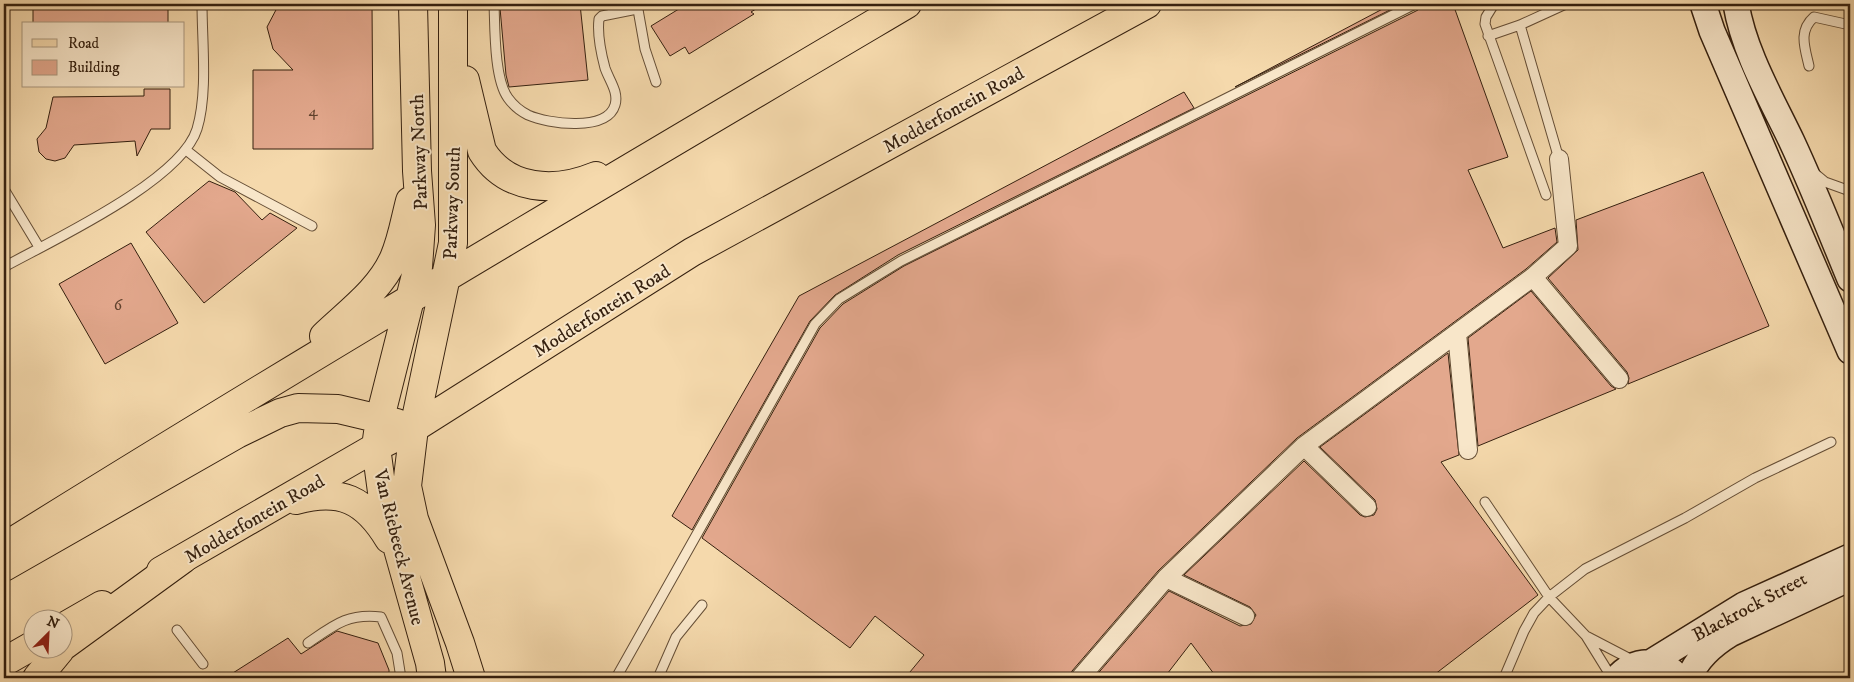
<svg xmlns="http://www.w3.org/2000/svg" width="1854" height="682" font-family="'IM FELL DW Pica',serif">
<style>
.building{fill:#e3a88d;stroke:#35200f}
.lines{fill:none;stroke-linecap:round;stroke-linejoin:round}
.lane-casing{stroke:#654e36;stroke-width:11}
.street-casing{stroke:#654e36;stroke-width:20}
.secondary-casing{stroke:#35200f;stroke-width:28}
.primary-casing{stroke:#35200f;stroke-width:30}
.highway-casing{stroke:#35200f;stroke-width:30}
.lane{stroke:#f8e6c9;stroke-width:9}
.street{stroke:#f8e6c9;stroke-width:18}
.secondary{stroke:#f8e6c9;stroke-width:25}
.primary{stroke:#f5d9ac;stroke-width:28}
.highway{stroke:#f5d9ac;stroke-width:28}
.labels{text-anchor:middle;stroke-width:4;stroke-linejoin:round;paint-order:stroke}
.number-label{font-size:16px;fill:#60422e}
.street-label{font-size:19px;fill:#35200f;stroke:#f8e6c9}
</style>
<rect width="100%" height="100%" fill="#f5d9ac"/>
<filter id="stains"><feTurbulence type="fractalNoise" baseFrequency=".004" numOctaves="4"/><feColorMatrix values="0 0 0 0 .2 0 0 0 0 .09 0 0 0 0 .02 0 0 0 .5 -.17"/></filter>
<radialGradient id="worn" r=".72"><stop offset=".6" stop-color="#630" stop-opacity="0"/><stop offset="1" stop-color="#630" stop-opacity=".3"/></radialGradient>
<path class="building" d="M33 4H168V24H33Z
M297 4H372L373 149H253V70H293L273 49 267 27 278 6H297Z
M509 4H580L588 80 509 87 506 75 500 8 509 7Z
M687 4H764L751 12 754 14 689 54 685 47 670 56 651 26Z
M1392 4H1402L1235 87Z
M1421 4H1453L1508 157 1468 170 1503 248 1555 228 1557 242 1526 269 1297 438 1158 571 1072 671 1070 678H905L924 655 875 616 850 648 702 538 820 328 843 304 904 266 1418 10Z
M144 89H170V129H151L137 156 135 141 74 145 65 158 55 161 46 159 39 152 37 139 46 128 53 97 144 96Z
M1184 92 1194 108 898 255 835 295 810 321 692 530 672 516 799 296Z
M1703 172 1769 326 1628 384 1629 378 1627 372 1548 278 1578 250 1576 220Z
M209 181 235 192 262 220 270 213 297 228 204 303 146 232Z
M131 243 178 323 105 364 59 284Z
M1531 291 1611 386 1616 389 1478 446 1468 338Z
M1448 353 1459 455 1441 462 1538 595 1430 678H1217L1191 643 1164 678H1094L1169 591 1240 626 1251 624 1256 615 1250 607 1184 575 1304 461 1360 515 1365 517 1374 515 1377 509 1375 500 1320 447Z
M337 631 378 643 389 670V678H225L288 638 301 654Z"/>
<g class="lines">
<defs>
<path id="lane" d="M494 4C495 27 494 79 508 98 513 105 520 111 528 115 548 124 607 132 615 105 619 92 609 80 605 68 601 53 597 35 599 19L602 16 637 9
M637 4 645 49 656 82
M1494 4 1486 17 1485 24 1546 195
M1520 25 1559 159
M1488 36 1520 25 1566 4
M1809 66C1805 48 1798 31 1814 17L1850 25
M186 150 220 177 312 226
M1813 172 1825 182 1850 191
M4 189 39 247
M4 267C51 241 181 181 197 129 208 93 202 42 202 4
M1485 502 1549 597 1586 636 1612 678
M177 630 203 664
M1586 636 1634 661
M308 643C334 625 348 613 381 617L397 653 401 678
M616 678 815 324 839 299 901 261 1415 4
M658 678 676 637 702 605
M1504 678 1524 631 1534 613 1549 597 1585 569 1685 518 1755 478 1831 442"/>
<path id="street" d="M1533 277 1619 379
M1457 333 1468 450
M1304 446 1367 507
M1166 578 1245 616
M1080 678 1166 578 1304 446 1533 277 1568 246 1559 159"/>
<path id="secondary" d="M1703 4 1712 31 1850 351
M1736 4C1744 52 1771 98 1792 142 1813 187 1831 233 1850 279
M1650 663 1744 605 1850 557
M1617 678C1632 659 1663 656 1678 678
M1689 678C1697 658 1712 645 1730 634L1850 578"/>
<path id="primary" d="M413 4 417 171 421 225 418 267 380 418 376 447 382 492 430 663 432 678
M453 4V243L414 428 407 486 414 519 460 643 471 678
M465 80 482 151C507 191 555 193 596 176
M324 336C349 312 380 290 394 258 402 240 405 220 410 201
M296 500C340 488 365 499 389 539
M4 547C302 361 604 183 907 4
M4 567 237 434 280 413 298 408 338 409 397 423
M161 571 376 447 414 428 692 252 1147 4
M62 628 102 605
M4 662 32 646"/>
<path id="highway" d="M62 647 183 559
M37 678 60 650"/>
</defs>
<use href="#lane" class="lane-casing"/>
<use href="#street" class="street-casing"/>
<use href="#secondary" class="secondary-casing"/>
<use href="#primary" class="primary-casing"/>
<use href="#highway" class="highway-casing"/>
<use href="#lane" class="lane"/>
<use href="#street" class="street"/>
<use href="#secondary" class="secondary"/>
<use href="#primary" class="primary"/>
<use href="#highway" class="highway"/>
</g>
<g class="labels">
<g class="number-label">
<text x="313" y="116">4</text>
<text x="118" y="310">6</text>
</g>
<g class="street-label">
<text transform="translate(953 109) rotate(-29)" y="7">Modderfontein Road</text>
<text transform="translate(418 152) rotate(-92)" y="7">Parkway North</text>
<text transform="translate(451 203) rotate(-88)" y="7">Parkway South</text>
<text transform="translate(601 310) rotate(-32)" y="7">Modderfontein Road</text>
<text transform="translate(254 518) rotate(-30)" y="7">Modderfontein Road</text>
<text transform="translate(400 547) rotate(76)" y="7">Van Riebeeck Avenue</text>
<text transform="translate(1749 606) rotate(-28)" y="7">Blackrock Street</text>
</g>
</g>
<rect width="1854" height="682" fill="none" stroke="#f5d9ac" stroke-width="20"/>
<rect x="5" y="5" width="1844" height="672" fill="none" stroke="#35200f" stroke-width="2.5"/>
<rect x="10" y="10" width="1834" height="662" fill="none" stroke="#35200f"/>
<rect x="22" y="22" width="162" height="65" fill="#f8e6c9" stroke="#aa977f"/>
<rect x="32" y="39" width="25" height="8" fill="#f5d9ac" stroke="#aa977f"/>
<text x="68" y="48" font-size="15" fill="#35200f">Road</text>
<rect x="32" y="60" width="25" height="15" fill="#e3a88d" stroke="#aa977f"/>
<text x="68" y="72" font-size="15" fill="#35200f">Building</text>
<g transform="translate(48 634) rotate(24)"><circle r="24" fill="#f8e6c9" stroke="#aa977f"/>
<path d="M0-4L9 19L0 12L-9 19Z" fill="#8f2418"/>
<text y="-8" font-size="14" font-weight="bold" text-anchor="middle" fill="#35200f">N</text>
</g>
<rect width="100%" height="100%" filter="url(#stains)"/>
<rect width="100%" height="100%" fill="url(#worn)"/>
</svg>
